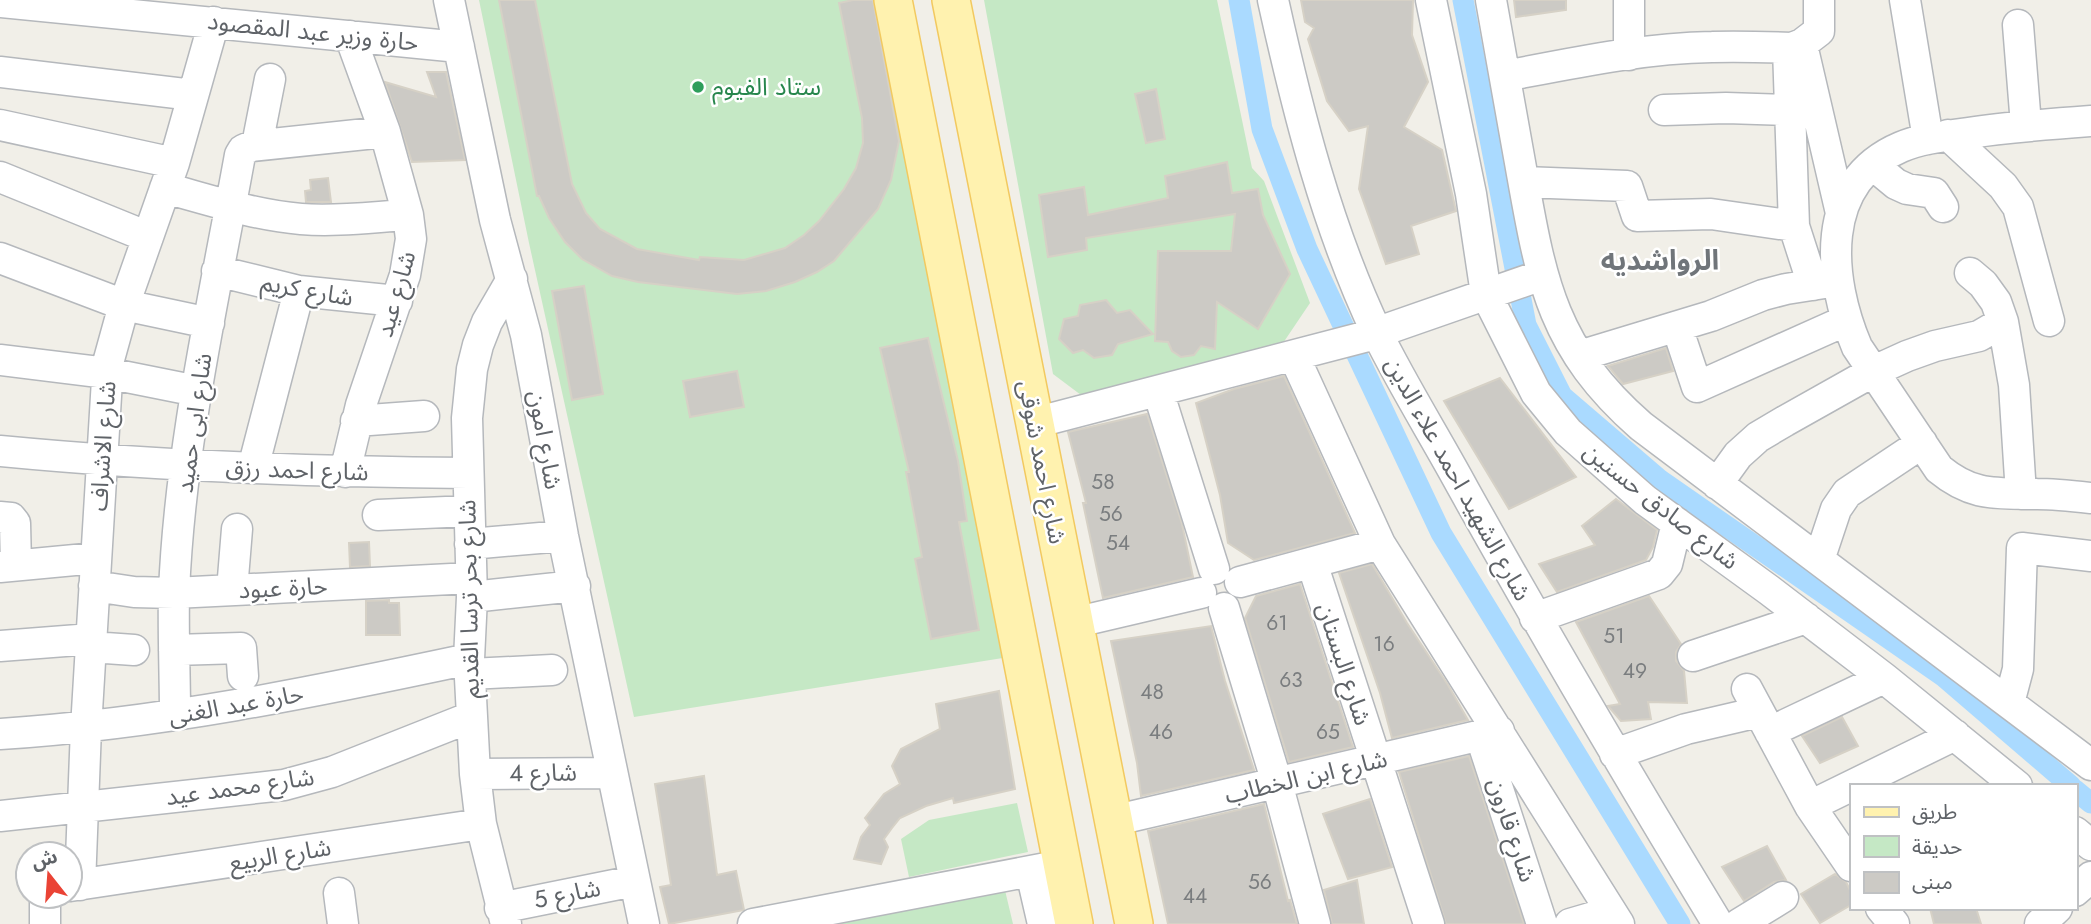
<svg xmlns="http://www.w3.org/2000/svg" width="2091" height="924" font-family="Jost,'Noto Sans Arabic',sans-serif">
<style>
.green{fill:#c5e8c5}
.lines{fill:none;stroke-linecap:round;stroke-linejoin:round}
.canal{stroke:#aadaff;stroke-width:21}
.building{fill:#cccac5;stroke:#d6d1c6;stroke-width:2}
.minor-casing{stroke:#b5b8bc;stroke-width:33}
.major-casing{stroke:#f2c960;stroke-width:40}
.minor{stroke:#fff;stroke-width:30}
.major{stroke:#fff2af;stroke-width:37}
.leisure-dot{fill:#2e9e5b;stroke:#fff;stroke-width:2.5}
.labels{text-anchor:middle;stroke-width:5;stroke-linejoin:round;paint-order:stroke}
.number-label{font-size:21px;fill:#7a7d7f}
.street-label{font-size:24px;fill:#5f6368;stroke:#fff}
.leisure-label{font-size:24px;fill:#27864d;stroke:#fff;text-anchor:start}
.quarter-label{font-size:28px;font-weight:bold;fill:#70757a;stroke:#fff}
</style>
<rect width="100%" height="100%" fill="#f1efe8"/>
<path class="green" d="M479 0H881L1009 657 634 717 529 243Z
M984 0H1217L1252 168 1264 181 1310 303 1279 349 1081 395 1053 374Z
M1017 803 1028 852 909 877 901 839 929 820Z
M1004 886 1013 924H828Z"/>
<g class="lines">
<path class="canal" d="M1239 0 1262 129 1307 249 1441 533 1680 924
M1463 0 1526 325 1562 396 1660 480 1943 676 2071 786
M2075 790 2091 803"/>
</g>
<path class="building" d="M499 0H535L572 184 586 213 600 229 637 249 699 260 700 257 744 260 785 248 804 235 819 221 844 189 856 168 863 143 862 118 839 3 853 0H873L899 141 891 180 878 209 834 261 817 272 795 282 766 291 737 294 638 282 612 276 582 259 565 242 549 218 539 196H537Z
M1301 0H1413L1412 35 1428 82 1404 127 1442 150 1456 211 1411 226 1419 254 1386 264 1359 189 1368 126 1349 131 1327 101 1308 39 1314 28 1305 22Z
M1514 0H1566V10L1516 17Z
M427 72H446L465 160 412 162 385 82 436 97Z
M1156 89 1165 139 1146 143 1135 94Z
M1227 162 1232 193 1258 189 1263 215 1290 274 1258 329 1217 302 1215 349 1201 346 1194 355 1181 357 1172 351 1168 342 1155 341 1158 251H1231L1235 214 1086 238 1087 250 1048 257 1039 195 1084 187 1088 215 1168 198 1165 176Z
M328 178 331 202H306L305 191 311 190 310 180Z
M584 286 603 394 572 400 552 291Z
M1106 300 1117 313 1130 310 1153 334 1118 344 1112 355 1094 358 1083 350 1073 353 1059 339 1064 319 1078 316 1080 305Z
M928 338 958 461 967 521 959 522 979 630 931 639 915 559 922 557 906 472H909L880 348Z
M1666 348 1673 371 1623 384 1608 366Z
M737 371 744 407 690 417 683 381Z
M1284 376 1355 533 1254 560 1228 543 1220 495 1196 403 1234 389Z
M1500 378 1576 477 1509 509 1444 401Z
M1147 414 1182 524 1193 577 1103 598 1083 503H1086L1068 432Z
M1616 499 1657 530 1653 547 1646 560 1557 592 1539 564 1595 545 1582 526Z
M369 542 370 566 350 567 349 543Z
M1372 564 1407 623 1448 685 1468 720 1392 738 1380 693 1339 573Z
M1300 584 1353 747 1289 762 1245 618 1256 596Z
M1649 596 1681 644 1676 652V661L1684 671 1687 703 1648 702 1651 719 1621 721 1608 706 1620 704 1576 622Z
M389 600V603H399L400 635H366V601Z
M1211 626 1225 681 1254 770 1141 796 1137 763 1111 641Z
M999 691 1015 789 954 803 953 798 926 806 900 818 892 828 884 839 888 847 881 864 854 859 861 837 870 825 865 818 884 794 900 784 892 766 901 749 940 729 936 704Z
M1842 717 1858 746 1820 763 1802 736Z
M1469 756 1524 924H1446L1399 772Z
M704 776 717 875 736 871 744 910 669 924 660 887 671 885 655 784Z
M1370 799 1392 867 1348 879 1323 814Z
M1264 804 1288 901 1290 900 1297 924H1168L1148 831Z
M1767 846 1786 880 1774 882 1744 901 1722 867Z
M1835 874 1846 882 1851 892V905L1820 923 1801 894Z
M1357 880 1364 924H1332L1324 890Z
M1930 908H1976L1981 924H1934Z"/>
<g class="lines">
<defs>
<path id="minor" d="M449 0 495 220 526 335 563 536 644 924
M1273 0C1298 113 1327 228 1377 333 1403 386 1436 438 1464 490 1546 637 1631 781 1718 924
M1431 0 1471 194 1486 294 1536 393 1568 432 1645 500 1769 590 1884 678 2017 786
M1491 0C1501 56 1511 112 1521 168 1541 280 1551 347 1641 426L2091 765
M1905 0 1928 139
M0 2 459 47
M2018 25 2026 125
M1802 45 1841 213
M1788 48 1794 226 1813 285
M1629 55V0
M0 72 193 95
M1505 76C1573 63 1643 48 1712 47 1739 46 1766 47 1792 48L1802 44 1819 31V0
M1664 110 1726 108 1791 110
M2091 121C2050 124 2009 127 1968 133 1946 136 1922 138 1901 147 1818 182 1828 279 1857 347L1939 469C1973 497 1996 493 2037 494 2055 494 2073 496 2091 498
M0 125 174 163
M1948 135 2003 186 2018 207 2049 321
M257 145 270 79
M1873 165 1896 184 1907 189 1934 193 1943 207
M0 177 148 237
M1524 182 1627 186 1637 216 1711 214 1794 226
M165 188C210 200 254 215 301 219 336 222 373 217 408 215
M0 258 124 305 209 323
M217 271 299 291 397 301
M1970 273 1983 284 1996 302 2003 322 2014 385 2021 494
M1677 327 1697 387 1847 320
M1294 356 1380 544 1619 924
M1579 356 1711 316 1763 295 1786 289 1837 281
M0 360 107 373 197 391
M1158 391 1214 569
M356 421 424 416
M1034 423 1364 337 1542 275
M0 451C156 466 312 472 468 473
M253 468 299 291
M345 472 361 405 405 275 411 239 408 215 385 132 350 36
M1717 484 1738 455 1758 437 1785 421 1874 371 1907 356 1935 346 1979 336 2003 322
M378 515 469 511
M0 517 11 518 15 523 16 565
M470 544 563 536
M1819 560 1836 509 1847 493 1922 443
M1312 563 1429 924
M0 567 96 558
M1240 582 1380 544
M94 586 134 592 174 593 471 578
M232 590 237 529
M472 597 575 586
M1224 608 1277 783 1315 924
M1535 618 1659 574 1667 564 1677 523
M1073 623 1201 593
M0 646 91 639
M91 647 134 650
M174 650 241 648 243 676
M1693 656 1806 618
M470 674 552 670
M1747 689 1810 806 1851 866
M2009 703 2018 669 2022 548 2091 556
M175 715C175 674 173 633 174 592 180 445 214 299 240 155L243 150 252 146 385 132
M1770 732 1884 678
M0 734C158 724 314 692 469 659
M1481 737 1542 924
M1615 754 1686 729 1759 712
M475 774 611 773
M1810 806 1955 735
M0 816 284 785 332 772 471 717
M1112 821 1499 731
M2075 832 2091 845
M1031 872 1043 924
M80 885 86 728 108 363 124 305 174 163 214 22
M70 886 481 824
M2075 891 2091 877
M339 893 343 924
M500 908 634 881
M1881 908 1894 924
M45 924V896
M506 924 481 824 475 774 469 659 472 597 467 418 472 369 478 345 487 322 512 279
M753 924 1062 865
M1570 924 1611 912
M1739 924 1783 897
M2040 924 2057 908"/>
<path id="major" d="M893 0 1074 924
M951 0 1134 924"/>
</defs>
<use href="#minor" class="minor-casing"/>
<use href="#major" class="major-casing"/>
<use href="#minor" class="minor"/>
<use href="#major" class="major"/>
</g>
<circle class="leisure-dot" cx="698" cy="87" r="7"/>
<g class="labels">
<g class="number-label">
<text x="1103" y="489">58</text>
<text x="1111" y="521">56</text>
<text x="1118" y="550">54</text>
<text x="1277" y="630">61</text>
<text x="1614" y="643">51</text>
<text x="1384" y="651">16</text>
<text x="1635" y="678">49</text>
<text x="1291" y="687">63</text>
<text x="1152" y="699">48</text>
<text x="1161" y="739">46</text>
<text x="1328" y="739">65</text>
<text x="1260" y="889">56</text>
<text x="1195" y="903">44</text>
</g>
<g class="street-label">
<text transform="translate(313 32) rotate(6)" y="8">حارة وزير عبد المقصود</text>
<text transform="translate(307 290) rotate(10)" y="8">شارع كريم</text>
<text transform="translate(396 294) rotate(-74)" y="8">شارع عيد</text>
<text transform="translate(194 423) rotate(-82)" y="8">شارع ابى حميد</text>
<text transform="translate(545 440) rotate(80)" y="8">شارع امون</text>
<text transform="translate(103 446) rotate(-86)" y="8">شارع الاشراف</text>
<text transform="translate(1042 462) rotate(79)" y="8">شارع احمد شوقى</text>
<text transform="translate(297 470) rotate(2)" y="8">شارع احمد رزق</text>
<text transform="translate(1458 479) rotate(61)" y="8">شارع الشهيد احمد علاء الدين</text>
<text transform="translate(1661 506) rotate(38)" y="8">شارع صادق حسنين</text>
<text transform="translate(283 588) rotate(-3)" y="8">حارة عبود</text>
<text transform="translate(469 599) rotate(-91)" y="8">شارع بحر ترسا القديم</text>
<text transform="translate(1344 664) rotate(72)" y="8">شارع البستان</text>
<text transform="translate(236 705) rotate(-10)" y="8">حارة عبد الغنى</text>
<text transform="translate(543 773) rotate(-1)" y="8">شارع 4</text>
<text transform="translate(1306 777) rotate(-13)" y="8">شارع ابن الخطاب</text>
<text transform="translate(240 787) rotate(-8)" y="8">شارع محمد عيد</text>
<text transform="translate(1512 830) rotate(72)" y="8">شارع قارون</text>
<text transform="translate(280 855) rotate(-9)" y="8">شارع الربيع</text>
<text transform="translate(567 894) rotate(-11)" y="8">شارع 5</text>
</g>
<g class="leisure-label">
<text x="712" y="95">ستاد الفيوم</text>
</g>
<g class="quarter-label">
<text x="1660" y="270">الرواشديه</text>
</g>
</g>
<rect x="1850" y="784" width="228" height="126" fill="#ffffff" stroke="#bfc1c3" stroke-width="2"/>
<rect x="1864" y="807" width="35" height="10" fill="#fff2af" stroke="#bfc1c3" stroke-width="2"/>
<text x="1912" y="819" font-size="21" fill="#5f6368">طريق</text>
<rect x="1864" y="836" width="35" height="21" fill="#c5e8c5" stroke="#bfc1c3" stroke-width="2"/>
<text x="1912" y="854" font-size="21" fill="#5f6368">حديقة</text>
<rect x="1864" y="872" width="35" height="21" fill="#cccac5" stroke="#bfc1c3" stroke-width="2"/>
<text x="1912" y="889" font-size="21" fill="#5f6368">مبنى</text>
<g transform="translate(49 875) rotate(343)"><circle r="33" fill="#ffffff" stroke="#bfc1c3" stroke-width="2"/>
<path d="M0-5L12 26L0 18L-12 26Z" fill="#ea4335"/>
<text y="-10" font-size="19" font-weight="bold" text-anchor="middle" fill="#5f6368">ش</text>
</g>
</svg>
